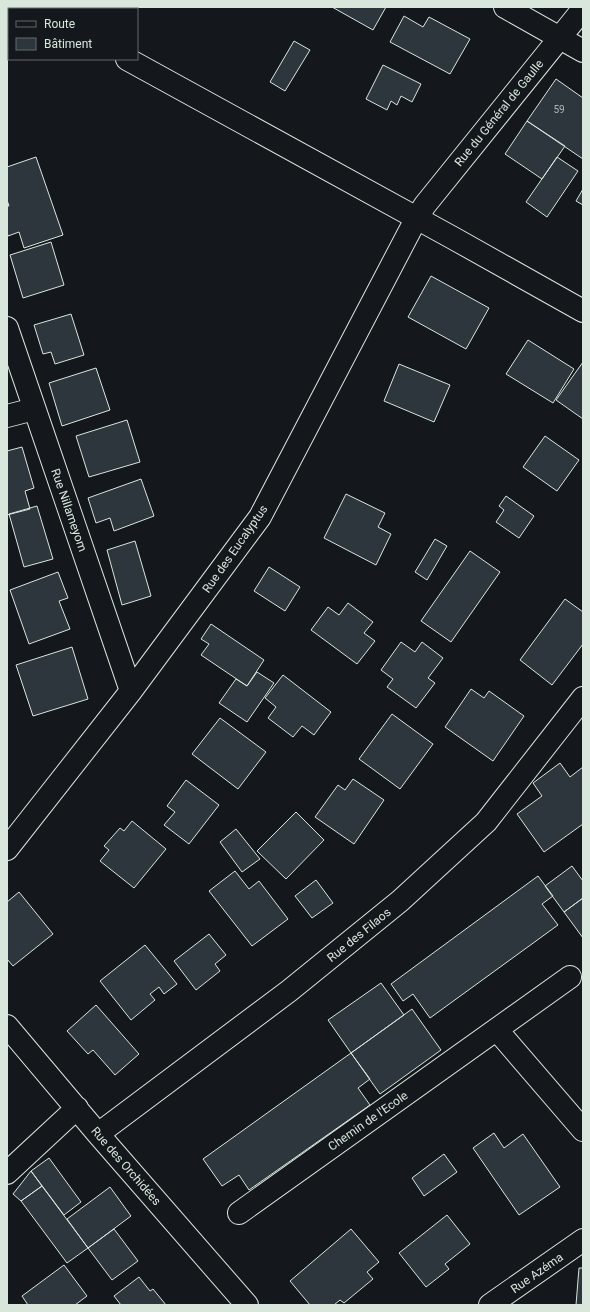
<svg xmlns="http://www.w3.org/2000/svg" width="590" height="1312" font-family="Roboto,sans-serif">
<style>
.building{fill:#2c363c;stroke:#d8e6dc}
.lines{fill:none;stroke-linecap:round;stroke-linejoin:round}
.minor-casing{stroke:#d8e6dc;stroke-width:24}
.major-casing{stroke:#d8e6dc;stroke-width:24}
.minor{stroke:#14181c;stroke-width:22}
.major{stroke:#14181c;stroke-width:22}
.labels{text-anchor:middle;stroke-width:3;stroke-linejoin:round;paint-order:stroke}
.number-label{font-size:10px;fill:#adbab4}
.street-label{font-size:12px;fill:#d8e6dc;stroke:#14181c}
</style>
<rect width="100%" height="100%" fill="#14181c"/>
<path class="building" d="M332 7H386L373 30Z
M404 16 423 27 429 17 470 39 450 74 390 42Z
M294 41 310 50 285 91 270 82Z
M383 65 421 84 412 102 401 96 397 105 391 101 387 110 366 99Z
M556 79 583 98V159L527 121Z
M527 121 565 146 542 179 505 154Z
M36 157 63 235 24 248 19 232 8 236 7 232V206H9L7 200V167Z
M557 157 578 171 547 217 526 202Z
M583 189V205L576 201Z
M51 242 64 285 23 298 10 255Z
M431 276 489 308 466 349 408 317Z
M71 314 84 355 55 364 51 352 43 354 34 325Z
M528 340 574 369 553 403 506 374Z
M583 362V419L556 400Z
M399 364 450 385 434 422 384 401Z
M96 368 110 410 62 426 49 383Z
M127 420 140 462 89 477 76 436Z
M545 436 579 460 557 491 523 467Z
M22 447 34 488 25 491 30 509 7 515V451Z
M141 479 154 516 114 531 110 518 96 523 88 498Z
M346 494 385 513 378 527 391 534 376 565 324 538Z
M506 496 534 516 519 538 496 522 504 510 499 506Z
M37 506 53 559 24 567 9 514Z
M435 539 447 546 427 580 415 572Z
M135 541 151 596 122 605 107 550Z
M470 551 500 572 451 642 421 621Z
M269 567 300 587 285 611 254 591Z
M58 572 68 598 59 601 70 629 29 644 10 590Z
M565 599 583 612V644L552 685 520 660Z
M348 603 373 622 364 633 375 641 357 664 311 630 328 607 339 615Z
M211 624 264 660 247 686 201 655 209 644 201 639Z
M401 642 415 652 422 642 443 658 428 678 435 683 416 708 387 687 393 679 381 670Z
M72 647 88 699 33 716 16 665Z
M257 672 274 683 247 722 219 703 236 679 247 686Z
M283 675 331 712 314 735 302 726 293 737 268 718 276 707 265 698Z
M471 689 484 698 489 691 524 716 493 761 445 727Z
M392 714 433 744 400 789 359 759Z
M220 718 266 752 238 789 192 754Z
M560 763 570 777 583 767V824L544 852 517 814 542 796 533 783Z
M353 779 384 800 354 844 315 817 338 785 345 790Z
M186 780 219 805 189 844 164 825 175 812 167 806Z
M296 812 324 840 286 879 257 851Z
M132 821 166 849 134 888 100 861 109 850 104 846 120 828 124 831Z
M236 829 260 859 242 872 220 842Z
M572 866 583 881V898L564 912 545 886Z
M235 871 249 889 259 881 288 919 252 946 209 891Z
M538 876 553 896 542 904 558 925 430 1018 413 994 403 1001 391 984Z
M316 880 333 903 312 918 295 896Z
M19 892 53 934 13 966 7 959V902Z
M583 898V938L564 912Z
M209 934 226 955 215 964 220 971 196 990 174 961Z
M145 945 177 984 164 994 159 987 150 994 155 1000 131 1020 100 981Z
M381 983 404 1015 351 1053 328 1020Z
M96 1005 139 1054 115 1075 93 1050 88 1054 67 1031Z
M412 1009 441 1050 380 1094 351 1053Z
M351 1053 370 1079 358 1088 370 1105 249 1190 239 1175 222 1186 203 1159Z
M494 1133 504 1148 523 1134 560 1187 519 1215 473 1148Z
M444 1154 457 1172 424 1196 412 1178Z
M49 1158 81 1202 64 1215 31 1171Z
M31 1171 42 1186 21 1201 13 1194Z
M42 1186 88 1248 67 1263 21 1201Z
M110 1187 131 1216 88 1248 67 1219Z
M447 1215 470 1244 445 1264 449 1269 426 1287 399 1253Z
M114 1229 138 1261 112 1280 88 1248Z
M351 1229 379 1262 367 1272 373 1279 344 1303 340 1300 334 1305H310L290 1281Z
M64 1265 87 1296 75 1305H28L22 1296Z
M579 1268H583V1305H576Z
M139 1277 150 1291 153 1289 166 1305H121L114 1296Z"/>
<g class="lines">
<defs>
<path id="minor" d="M505 7 583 51
M7 328 131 691
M7 416 34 409
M7 849 131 691 260 517 416 219 425 205 583 9
M7 1026 98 1134 247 1305
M497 1030 583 1130
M98 1134 289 991 400 901 486 822 583 698
M7 1173 77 1108
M239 1213 570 977
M490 1305 583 1240"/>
<path id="major" d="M33 7 37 9
M127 59 453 238 583 311"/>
</defs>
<use href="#minor" class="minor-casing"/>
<use href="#major" class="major-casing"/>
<use href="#minor" class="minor"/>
<use href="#major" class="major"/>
</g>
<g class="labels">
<g class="number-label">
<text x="559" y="113">59</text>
</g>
<g class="street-label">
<text transform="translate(499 113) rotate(-51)" y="4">Rue du Général de Gaulle</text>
<text transform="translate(69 510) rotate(71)" y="4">Rue Nillameyom</text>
<text transform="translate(235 549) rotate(-55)" y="4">Rue des Eucalyptus</text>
<text transform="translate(359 935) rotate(-39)" y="4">Rue des Filaos</text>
<text transform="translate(368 1121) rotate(-35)" y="4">Chemin de l'Ecole</text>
<text transform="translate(126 1166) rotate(49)" y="4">Rue des Orchidées</text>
<text transform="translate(537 1273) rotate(-35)" y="4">Rue Azéma</text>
</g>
</g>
<rect width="590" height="1312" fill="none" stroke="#d8e6dc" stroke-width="16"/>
<rect x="8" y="8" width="130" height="52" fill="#14181c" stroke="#626a69"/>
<rect x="16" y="21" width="20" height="6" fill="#14181c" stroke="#626a69"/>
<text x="44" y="28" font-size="12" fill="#d8e6dc">Route</text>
<rect x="16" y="38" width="20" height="12" fill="#2c363c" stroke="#626a69"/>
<text x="44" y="48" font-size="12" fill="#d8e6dc">Bâtiment</text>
</svg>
